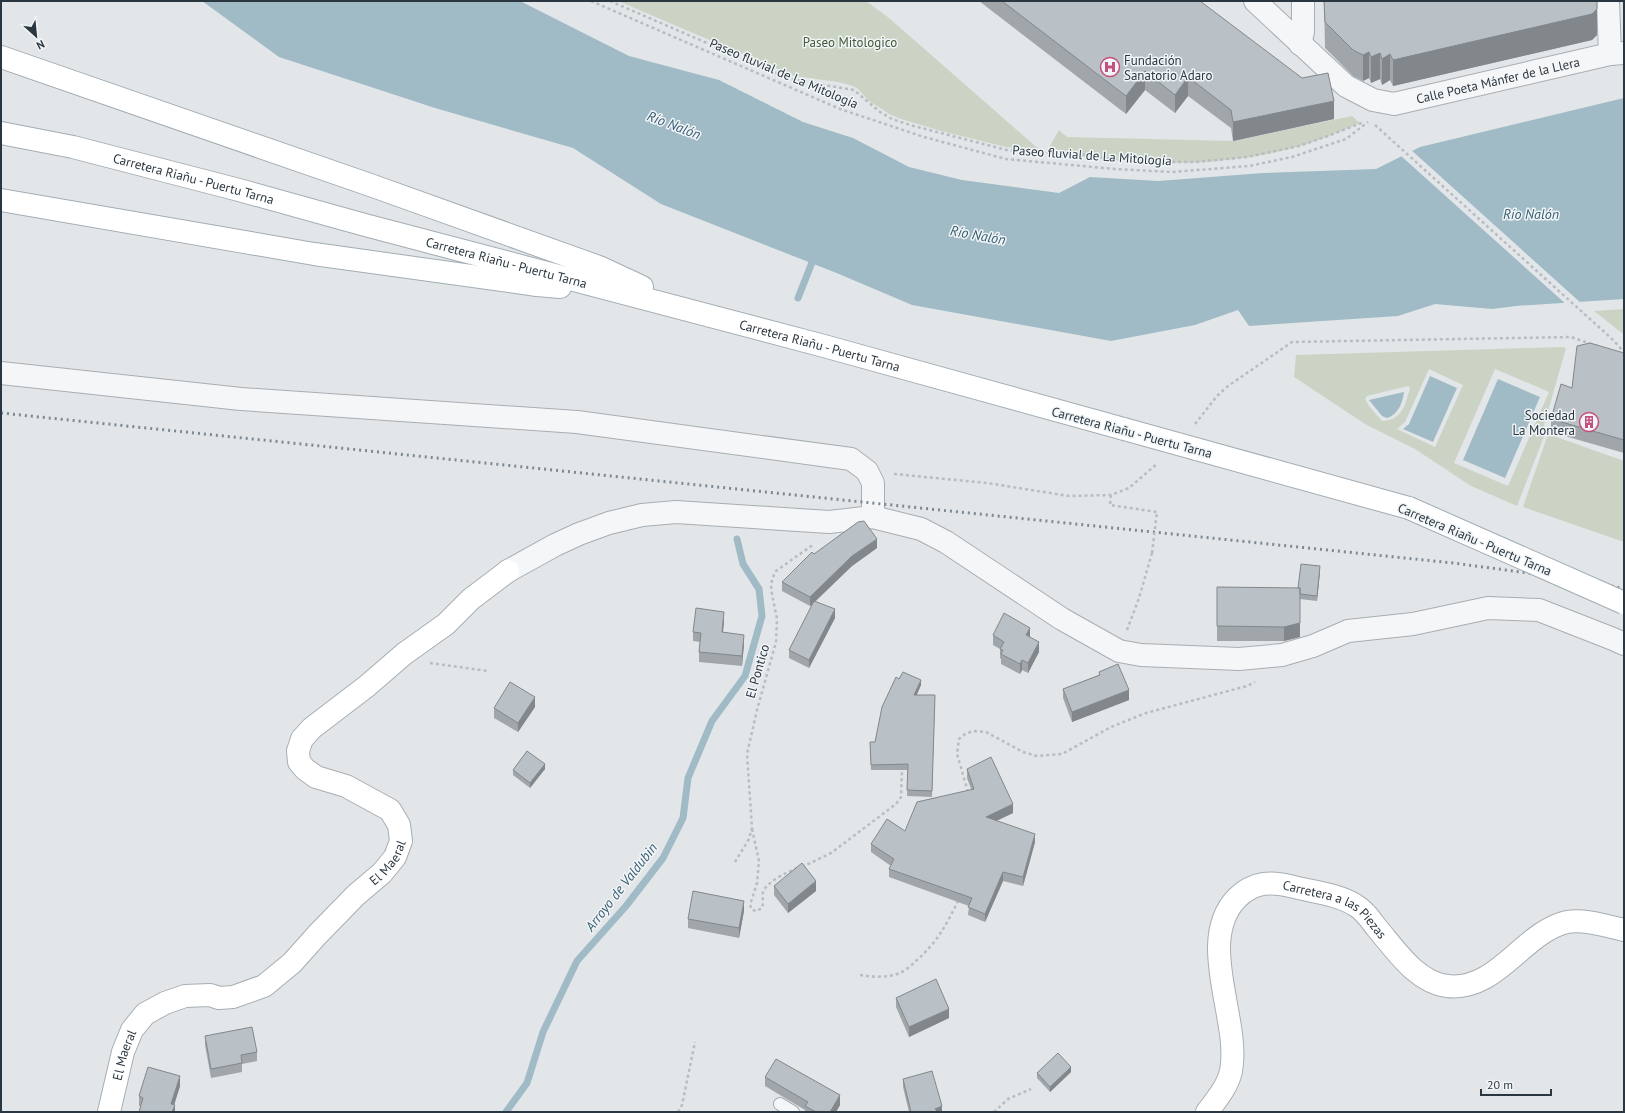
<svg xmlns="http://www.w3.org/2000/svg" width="1625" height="1113" font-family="'PT Sans',sans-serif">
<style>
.green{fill:#cbd3c4;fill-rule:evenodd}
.water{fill:#a0bbc6}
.pier{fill:#e2e6e9}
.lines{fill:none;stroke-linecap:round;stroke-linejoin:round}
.stream{stroke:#a0bbc6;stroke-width:7}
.lane-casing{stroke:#a7aeb3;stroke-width:14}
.street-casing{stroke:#a7aeb3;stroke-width:24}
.secondary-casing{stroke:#a7aeb3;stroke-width:24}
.primary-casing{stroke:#a2adb4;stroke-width:24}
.path{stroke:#b8bdc1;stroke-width:2.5;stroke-dasharray:3 3;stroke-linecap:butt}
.lane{stroke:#f4f6f8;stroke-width:12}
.street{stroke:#f4f6f8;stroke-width:22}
.secondary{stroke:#fff;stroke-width:22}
.primary{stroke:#fff;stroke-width:22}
.rail{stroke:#7d8992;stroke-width:3;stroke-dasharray:2 4;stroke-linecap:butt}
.primary-bridge-casing{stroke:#a2adb4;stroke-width:24;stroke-linecap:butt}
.path-bridge{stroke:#b8bdc1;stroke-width:2.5;stroke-dasharray:3 3;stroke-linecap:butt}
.primary-bridge{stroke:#fff;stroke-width:22}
.wall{fill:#a0a6aa}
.shaded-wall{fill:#82878b}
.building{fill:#bac1c6;stroke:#82878b}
.labels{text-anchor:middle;stroke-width:3;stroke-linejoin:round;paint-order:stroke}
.park-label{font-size:13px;fill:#475b3a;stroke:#f1f5f7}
.poi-label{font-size:13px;fill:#2b3740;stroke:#f1f5f7;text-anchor:start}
.street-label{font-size:13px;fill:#2b3740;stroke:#f1f5f7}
.water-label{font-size:14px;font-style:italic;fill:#385e71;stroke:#f1f5f7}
</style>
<rect width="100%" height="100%" fill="#e2e6e9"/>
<path class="green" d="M618 1H866L889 18 1041 151 1006 147 941 131 901 119 891 115 869 101 857 88 850 85 838 82 794 76Z
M1352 116 1360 123C1340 131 1321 140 1300 146 1248 161 1191 165 1137 162 1107 160 1077 155 1046 153L1059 130 1067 137 1233 141Z
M1624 309V332L1622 333 1594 311Z
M1563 347 1566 348 1542 432 1545 434 1517 506 1471 486 1415 449 1365 424 1294 377 1296 355ZM1429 369 1463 385 1435 447 1397 429 1405 422ZM1495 369 1549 392 1508 486 1454 463ZM1408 386 1410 388C1405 405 1403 420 1382 421L1369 406 1365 399 1367 396Z
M1548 434 1624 461V542L1523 507Z"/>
<path class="water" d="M202 1H520L629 56 719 80 803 122 853 138 909 167 962 180 1059 193 1090 177 1158 181 1263 173 1376 169 1420 147 1624 98V299L1516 306 1492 309 1435 304 1398 316 1249 326 1238 310 1195 325 1111 341 912 305 839 274 661 204 573 148 435 108 279 57Z
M1430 376 1457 388 1433 442 1403 429 1409 424Z
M1498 379 1540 397 1505 478 1463 460Z
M1404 392C1403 402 1398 415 1387 418L1382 416 1369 400Z"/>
<path class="pier" d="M1410 149 1582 304 1567 305 1400 155Z"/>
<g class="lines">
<path class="stream" d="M798 298 815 255
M506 1112 527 1083 543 1032 577 961 626 906 663 858 683 818 688 778 712 721 745 676 762 616 759 589 743 564 737 539"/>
<defs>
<path id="lane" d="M780 1104 793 1112"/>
<g id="street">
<path id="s1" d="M1255 1 1346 86 1373 100 1394 104 1610 54 1624 53"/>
<path d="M1608 1 1610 54"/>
<path d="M1300 44 1303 32V1"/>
<path d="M1 373 241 399 577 422 851 459 867 471 873 483V517"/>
<path d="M508 571 555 545 579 534 609 523 642 515 676 512 829 522 873 517 921 529 946 542 1062 619 1119 651 1141 655 1239 659 1282 655 1313 646 1348 631 1413 624 1488 608 1539 610 1613 639 1624 644"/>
</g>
<g id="secondary">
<path id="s2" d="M109 1112 123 1052 132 1030 145 1014 165 1003 185 996 210 995 219 998 233 997 264 986 292 963 317 935 356 895 382 873 395 857 401 841 399 825 390 810 346 786 316 777 305 769 299 762 298 751 302 739 312 728 367 686 404 654 446 624 471 599 508 571"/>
<path id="s3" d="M1207 1112C1216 1100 1228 1086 1231 1071 1241 1020 1195 941 1237 898 1254 881 1272 881 1294 887 1313 892 1337 894 1355 905 1364 910 1370 919 1376 927 1395 949 1416 982 1447 986 1497 992 1523 932 1567 922 1585 919 1606 926 1624 930"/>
</g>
<g id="primary">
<path d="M1 57 373 186 599 267 642 287"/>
<path id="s4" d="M1 133 73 147 239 190 365 225 824 346 1124 429"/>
<path d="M1 200 314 254 537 285 560 287"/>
<path d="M1196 449 1409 508"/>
</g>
</defs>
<use href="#lane" class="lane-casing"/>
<use href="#street" class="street-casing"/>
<use href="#secondary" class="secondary-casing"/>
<use href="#primary" class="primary-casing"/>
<path class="path" d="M591 1 840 109 924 137 1006 159 1115 169 1172 172 1249 166 1292 157 1346 139 1368 122
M610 1 790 79 854 90 880 112 892 119 910 125 1007 150 1084 155 1136 162H1196L1247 157 1299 146 1328 136 1364 122
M1375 125 1611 338 1624 352
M1195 424 1217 396 1228 386 1292 342 1571 337 1597 346
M894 474 987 483 1069 496 1111 495 1129 488 1158 463
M1111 495 1110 505 1157 512
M1127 630 1139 598 1152 553
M430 663 488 671
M968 792 957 754 959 739 965 734 973 731 986 732 1023 752 1037 756 1062 754 1111 727 1146 713 1247 686 1255 682
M752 829 759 861 757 883 750 905 752 910 757 911 762 908C764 902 762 897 763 892 767 881 788 872 797 868
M735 862 749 839 752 828 747 754 757 710 776 642 777 619 771 589 772 579 776 571 814 544
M802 867 831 853 896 804 901 797 902 768
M860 975C873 977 887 978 900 973 906 970 912 965 917 960 939 940 946 925 959 899
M678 1112 682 1105 695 1042
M994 1112 1008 1099 1031 1089"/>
<use href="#lane" class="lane"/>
<use href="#street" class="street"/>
<use href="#secondary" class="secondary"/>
<use href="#primary" class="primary"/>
<path class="rail" d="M1 413 1453 563 1596 582 1624 589"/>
<defs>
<path id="primary-bridge" d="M1124 429 1196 449
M1409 508 1624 603"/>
</defs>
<use href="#primary-bridge" class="primary-bridge-casing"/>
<path class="path-bridge" d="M1152 553 1157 512"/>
<use href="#primary-bridge" class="primary-bridge"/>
</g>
<path class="wall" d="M979 1H1200L1334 119 1233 141 1231 128 1188 96 1175 113 1145 90 1126 114Z
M1324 1H1597V35L1592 40 1393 86 1390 80 1382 85 1380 79 1371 83 1369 78 1363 81 1353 76 1325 48Z
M1624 353V453L1551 432V419L1572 388Z
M877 548 852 566 815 602 835 618 809 668 789 658V650L813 604 810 606 782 591V582Z
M1320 571 1317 601 1300 599V637L1284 641H1217V587L1298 588Z
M724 621 723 632 744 644 742 666 699 662V652L700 642 693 641V632Z
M993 635 1030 637 1039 652 1028 673 1022 670 1020 674 1001 664V659L1000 658V649L993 645Z
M1099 672 1129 700 1072 722 1063 698V689L1099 675Z
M899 679 921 685 917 695H935L932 797 907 796 908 770H871L870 742H875Z
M535 707 518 732 494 718V708Z
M545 769 530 788 513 775V770Z
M967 769 1013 813 996 821 1035 842 1023 886 1003 881 985 922 968 915 969 906 889 877V869L891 866 871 852V844L905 831 971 789 967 778Z
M774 886 816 891 788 913 774 895Z
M744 911 739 938 688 928V919Z
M896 998 949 1018 909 1037 896 1007Z
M205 1036 257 1052V1061L242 1064V1072L211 1078 205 1045Z
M1071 1072 1050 1092 1037 1078V1073Z
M765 1077 840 1105 836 1112H805V1110L765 1086Z
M903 1079 942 1112H909L903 1087Z
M180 1086 174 1104 175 1112 139 1106V1096Z"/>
<path class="shaded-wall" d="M1597 9V35L1592 40 1393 86V60Z
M1369 52V78L1363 81V55Z
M1380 53V79L1371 83V57Z
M1390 54V80L1382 85V59Z
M1145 71V90L1126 114V96Z
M1188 77V96L1175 113V95Z
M1334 101V119L1233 141V122Z
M877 539V548L852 566 810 606V597L852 556Z
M1320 566V571L1317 601V596Z
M1300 588V637L1284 641V627Z
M835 609V618L809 668V660Z
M724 612V621L722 642V632Z
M1030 628V637L1026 635Z
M744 635V644L742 666V656Z
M1039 642V652L1028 673V663Z
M1022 660V670L1020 674V664Z
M921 680V685L914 700V695Z
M1129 690V700L1072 722V712Z
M535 697V707L518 732V723Z
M545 764V769L530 788V783Z
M1013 804V813L986 826V817Z
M1035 834V842L1023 886V877Z
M1003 872V881L985 922V914Z
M816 881V891L788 913V904Z
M744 901V911L739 938V928Z
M949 1009V1018L909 1037V1027Z
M1071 1067V1072L1050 1092V1087Z
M180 1076V1086L172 1112 171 1104Z
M840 1095V1105L836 1112H830Z
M175 1105V1112H172Z
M942 1106V1112H935V1109Z"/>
<path class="building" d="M1002 1H1200L1302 78 1328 73 1334 101 1233 122 1231 110 1188 77 1175 95 1145 71 1126 96Z
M1324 1H1597V9L1592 14 1393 60 1390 54 1382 59 1380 53 1371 57 1369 52 1363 55 1353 50 1325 22Z
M1590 343 1624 353V440L1551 419 1561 384 1572 388 1577 346Z
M864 521 877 539 852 556 810 597 782 582 812 552 814 554 858 522Z
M1301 564 1320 566 1317 596 1300 594V588H1298Z
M1217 587 1300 588V623L1284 627 1217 626Z
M814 601 835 609 809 660 789 650Z
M696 608 724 612 722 632 744 635 742 656 699 652 701 633 693 632Z
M1004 613 1030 628 1026 635 1039 642 1028 663 1022 660 1020 664 1001 654 1003 650 1000 649 1004 642 993 635Z
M1118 664 1129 690 1072 712 1063 689 1100 675 1099 672Z
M903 672 921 680 914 695H935L932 791 907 790 908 764 871 765 870 742H875L882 707 896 677 899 679Z
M510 682 535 697 518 723 494 708Z
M527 751 545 764 530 783 513 770Z
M991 757 1013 804 986 817 1035 834 1023 877 1003 872 985 914 968 907 972 898 889 869 894 859 871 844 887 819 905 831 917 802 974 789 967 769Z
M802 863 816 881 788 904 774 886Z
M693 891 744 901 739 928 688 919Z
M936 979 949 1009 909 1027 896 998Z
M252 1027 257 1052 241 1055 242 1063 211 1069 205 1036Z
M1058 1053 1071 1067 1050 1087 1037 1073Z
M776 1059 840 1095 830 1112H816L805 1106 808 1102 765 1077Z
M148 1067 180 1076 171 1104 175 1105 172 1112H139L143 1098 139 1096Z
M932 1071 942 1106 935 1109 938 1112H911L903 1079Z"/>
<defs>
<symbol id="hospital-ring" viewBox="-11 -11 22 22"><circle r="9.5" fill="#f1f5f7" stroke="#c4517b" stroke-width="1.5"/><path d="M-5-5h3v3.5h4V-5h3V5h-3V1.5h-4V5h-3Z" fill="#c4517b"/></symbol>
<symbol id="building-ring" viewBox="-11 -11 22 22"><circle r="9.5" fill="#f1f5f7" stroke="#c4517b" stroke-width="1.5"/><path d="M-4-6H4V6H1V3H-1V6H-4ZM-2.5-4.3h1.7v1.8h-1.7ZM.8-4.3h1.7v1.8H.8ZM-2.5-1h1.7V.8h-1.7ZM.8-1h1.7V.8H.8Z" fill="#c4517b"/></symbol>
</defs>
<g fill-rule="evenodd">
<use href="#hospital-ring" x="1099" y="56" width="22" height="22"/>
<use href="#building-ring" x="1578" y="411" width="22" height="22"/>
</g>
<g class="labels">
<g class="park-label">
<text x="850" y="47">Paseo Mitologico</text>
</g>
<g class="poi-label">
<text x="1124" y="65">Fundación<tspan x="1124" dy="15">Sanatorio Adaro</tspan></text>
<text x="1575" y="420" text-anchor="end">Sociedad<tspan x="1575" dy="15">La Montera</tspan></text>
</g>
<g class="street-label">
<text transform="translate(784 73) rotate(23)" y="5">Paseo fluvial de La Mitología</text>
<text dy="5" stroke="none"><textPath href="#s1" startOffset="283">Calle Poeta Mánfer de la Llera</textPath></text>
<text transform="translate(1092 155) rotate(4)" y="5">Paseo fluvial de La Mitología</text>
<text dy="5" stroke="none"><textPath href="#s4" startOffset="198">Carretera Riañu - Puertu Tarna</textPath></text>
<text dy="5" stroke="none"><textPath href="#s4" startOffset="522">Carretera Riañu - Puertu Tarna</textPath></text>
<text dy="5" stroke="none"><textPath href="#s4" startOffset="846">Carretera Riañu - Puertu Tarna</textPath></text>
<text transform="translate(1132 432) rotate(15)" y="5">Carretera Riañu - Puertu Tarna</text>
<text transform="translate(1475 539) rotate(23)" y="5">Carretera Riañu - Puertu Tarna</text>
<text transform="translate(757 671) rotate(-74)" y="5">El Pontico</text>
<text dy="5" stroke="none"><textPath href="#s2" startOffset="407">El Maeral</textPath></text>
<text dy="5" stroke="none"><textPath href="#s3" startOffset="336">Carretera a las Piezas</textPath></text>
<text dy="5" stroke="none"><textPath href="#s2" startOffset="59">El Maeral</textPath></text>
</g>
<g class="water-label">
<text transform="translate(674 125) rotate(21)" y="5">Río Nalón</text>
<text x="1531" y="219">Río Nalón</text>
<text transform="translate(978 235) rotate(10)" y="5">Río Nalón</text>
<text transform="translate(621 887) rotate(-52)" y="5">Arroyo de Valdubin</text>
</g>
</g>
<rect width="1625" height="1113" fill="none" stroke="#2b3740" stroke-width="4"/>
<g transform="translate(36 36) rotate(153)" stroke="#f1f5f7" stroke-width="3" paint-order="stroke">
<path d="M0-3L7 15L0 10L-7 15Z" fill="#2b3740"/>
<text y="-6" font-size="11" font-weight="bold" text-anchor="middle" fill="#2b3740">N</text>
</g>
<path d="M1481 1089v6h70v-6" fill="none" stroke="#2b3740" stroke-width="2"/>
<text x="1487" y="1089" font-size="12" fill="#2b3740" stroke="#f1f5f7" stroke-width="3" paint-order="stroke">20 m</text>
</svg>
